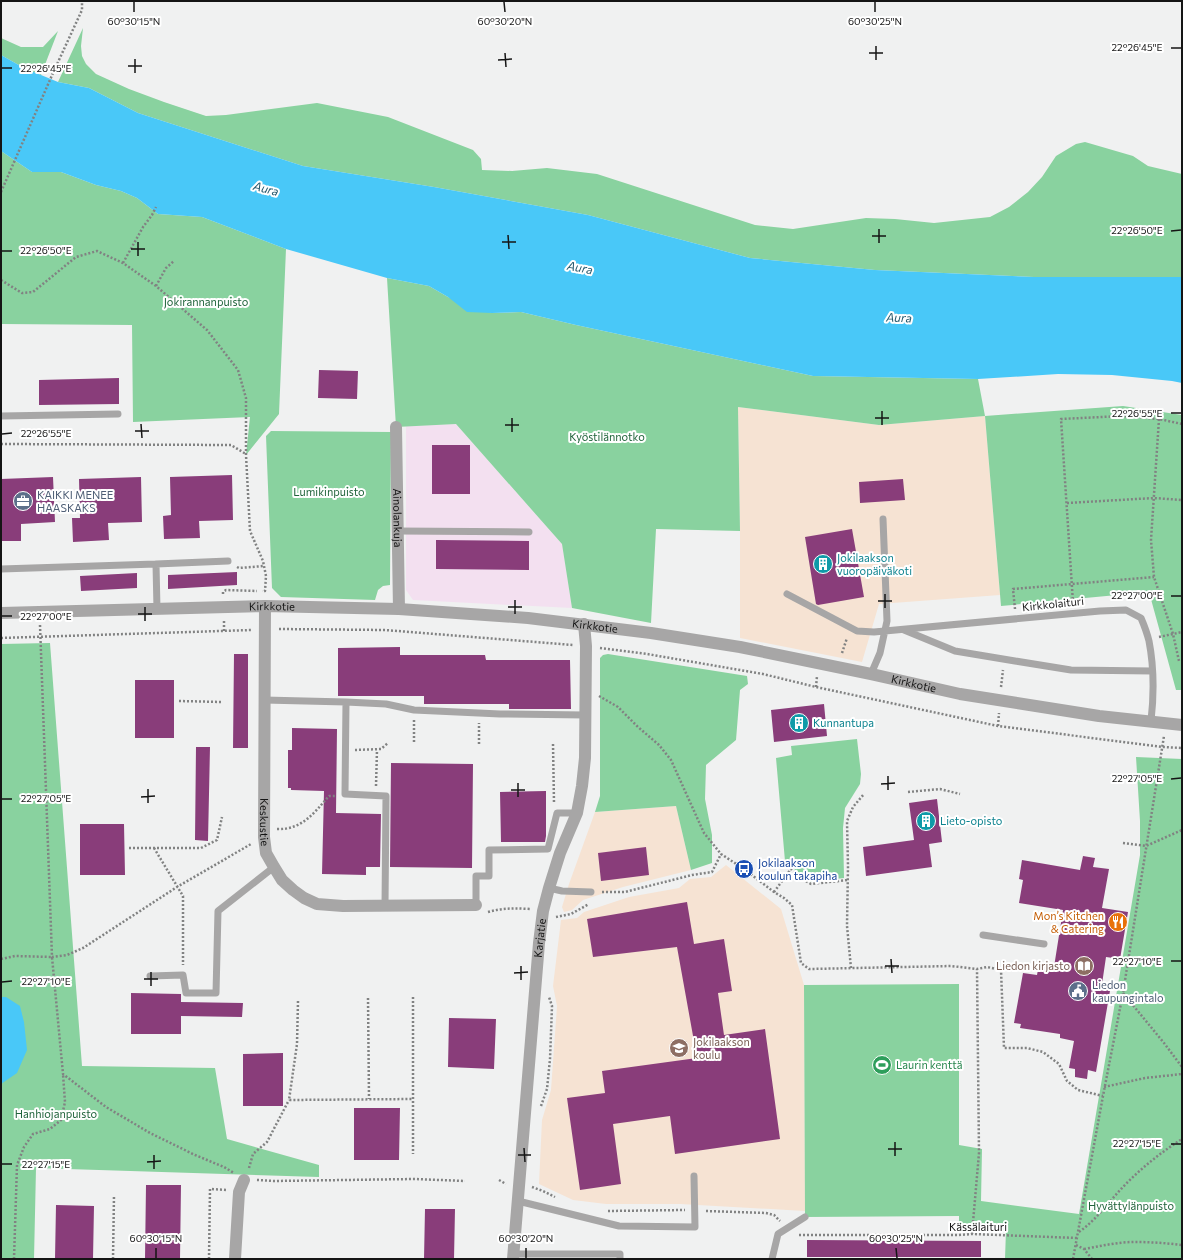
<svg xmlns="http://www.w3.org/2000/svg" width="1183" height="1260" font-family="Commissioner,sans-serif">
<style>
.commercial{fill:#f3e0f0}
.education{fill:#f6e3d3}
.green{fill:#89d29f}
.water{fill:#49c8f8}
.building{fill:#893d7a}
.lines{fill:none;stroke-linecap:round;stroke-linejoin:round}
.path{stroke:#818282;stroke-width:2.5;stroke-dasharray:2 2;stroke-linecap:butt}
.service{stroke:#a7a6a6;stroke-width:7}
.minor{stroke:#a7a6a6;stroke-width:12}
.tertiary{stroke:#a7a6a6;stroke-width:12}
.ticks{fill:none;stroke:#151515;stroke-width:1.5}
.labels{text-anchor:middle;stroke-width:4;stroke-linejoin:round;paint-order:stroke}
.park-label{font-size:11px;fill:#1f633a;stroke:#fff}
.service-label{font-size:11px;fill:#4e5e75;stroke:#fff;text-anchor:start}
.street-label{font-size:11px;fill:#151515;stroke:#fff}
.culture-label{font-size:11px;fill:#0d838f;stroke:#fff;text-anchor:start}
.transit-label{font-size:11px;fill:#164399;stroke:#fff;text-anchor:start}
.food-label{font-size:11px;fill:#c56008;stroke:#fff;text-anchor:end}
.education-label{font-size:11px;fill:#785e54;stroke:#fff;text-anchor:end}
.leisure-label{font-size:11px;fill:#27864d;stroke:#fff;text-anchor:start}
.water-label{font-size:12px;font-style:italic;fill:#25586c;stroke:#fff}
.ticks-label{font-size:10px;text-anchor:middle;fill:#151515;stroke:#fff;stroke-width:4;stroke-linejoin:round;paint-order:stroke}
</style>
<rect width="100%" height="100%" fill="#f0f1f1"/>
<path class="commercial" d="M456 424 562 544 572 608 413 600 406 590V426Z"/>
<path class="education" d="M738 407 879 425 985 416 1000 595 879 604 862 662 740 638V531Z
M676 806 691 870 623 887 583 900 572 910 564 912 562 907 569 884 595 812Z
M726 865 781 909 804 985 805 1211 680 1204H606L573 1200 539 1184 542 1120 551 1090 557 1006 553 986 561 920 577 918 584 912 629 897 679 888 690 879 711 877Z"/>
<path class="green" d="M83 28 81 46 82 56 86 64 96 74 129 89 164 102 206 116 226 115 317 103 388 117 473 150 481 159 482 170 512 171 547 168 597 174 755 225 793 229 866 218 895 219 934 223 990 217 1009 207 1028 192 1042 177 1056 156 1076 144 1085 142 1133 156 1148 166 1182 174V277H1034L875 270 750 258 588 215 434 187 303 166 138 113 89 88 58 82Z
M58 31 41 75 24 68 1 55V38L21 47H43Z
M1 151 32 172H61L96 185 121 191 137 198 158 214 202 217 286 249 279 414 246 455 250 417 133 422 132 325 1 324Z
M387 278 429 286 448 297 492 313 521 312 576 325 813 376 978 379 985 416 1123 406 1182 415V690H1176L1149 592 1001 606 985 416 879 425 738 407 740 531 656 529 651 623 572 608 562 544 456 424 396 427Z
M271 431 391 432 390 585 383 586 378 590 375 600 281 597 272 588 266 436Z
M50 643 82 1066 215 1068 227 1139 319 1165V1177L36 1168 34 1259H1V644Z
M608 654 747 676 748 684 740 690 736 740 706 765 705 799 712 835V863L691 870 676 806 595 812 600 796V658L603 655Z
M857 739 861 774 860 784 845 808 843 828 844 878 809 882 785 861 776 758 792 755 791 746Z
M1136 757 1182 759V1259H1005L1006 1230 959 1229V1216L805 1217 804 985 959 984V1145L982 1149 981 1201 1079 1214 1140 855V821Z"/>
<path class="water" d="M1 55 24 68 58 82 89 88 138 113 303 166 434 187 588 215 750 258 875 270 1034 277H1182V383L1172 381 1112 375 1058 374 978 379 813 376 576 325 521 312 492 313 467 312 448 297 429 286 387 278 286 249 202 217 158 214 137 198 121 191 96 185 61 172H32L1 151Z
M1 997H6L20 1006 24 1022 27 1050 17 1073 1 1084Z"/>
<path class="building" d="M319 370 358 371 357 399 318 398Z
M119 378V404L39 405V380Z
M432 445H470V494H432Z
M232 475 233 520 199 521 200 538 164 539 163 516 171 515 170 477Z
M53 477 55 522 21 524V541H1V479Z
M141 477 142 522 108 523 109 540 73 542 72 518H80L79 479Z
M903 479 905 500 860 503 859 482Z
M852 529 864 597 818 605 816 604 805 537Z
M436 540 529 541V570L436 569Z
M237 572V585L168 589V575Z
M137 573V588L81 591 80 576Z
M400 647V655H485L486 660H570L571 709H509V704H424V696H338V648Z
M234 654H248V748H233Z
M135 680H174V738H135Z
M824 704 827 736 774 742 771 710Z
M292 728 337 729 336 813 381 814 380 867H366V875L322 874 324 791 291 790V788H288V750H292Z
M196 747H210L208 841 195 840Z
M391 763 473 764 472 868 390 867Z
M546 791V836L545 842H501L500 792Z
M937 799 942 842 929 844 932 867 866 876 863 847 914 840 909 803Z
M80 824H124L125 875H80Z
M646 847 649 875 601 881 598 853Z
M1083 856 1095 858 1093 867 1109 869 1102 908 1128 912 1120 959 1106 957 1102 984 1111 985 1096 1072 1088 1070 1087 1079 1075 1077V1069L1069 1068 1074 1041 1060 1038V1034L1020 1028 1021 1024 1014 1023 1023 973 1037 975 1039 964 1054 967 1063 910 1019 903 1023 880 1019 879 1022 860 1080 870Z
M687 902 694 944 724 939 732 991 718 993 724 1035 765 1029 780 1139 675 1154 670 1116 613 1124 621 1184 580 1190 567 1098 605 1093 602 1071 697 1058 677 947 593 957 587 919Z
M131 993 181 994V1002L243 1003 242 1017 181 1016V1034H131Z
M449 1018 496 1019 494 1069 448 1067Z
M283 1053V1106H243V1054Z
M354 1108H400L399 1160H354Z
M146 1185H181L180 1259H145Z
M56 1205 94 1206 93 1259H55Z
M425 1209H455L454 1259H424Z
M807 1240 981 1241V1257H807Z"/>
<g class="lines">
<path class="path" d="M1 192 53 73 82 10V1
M123 263 143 227 152 215 156 207
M1 280 22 293 33 292 76 257 97 251 123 263 156 286 207 330 238 370 246 398V455L250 531 263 561 266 576 265 591H262
M156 286 166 268 174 261
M1159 419 1151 540 1154 577 1173 634 1179 661
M1 444 231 445 246 454
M1067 503 1154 498 1182 500
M237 567 239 568 264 566
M223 594V592L226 590 257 591
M1073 603 1061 419 1122 416 1159 419 1182 424
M1015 609 1013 589 1154 577
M224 621V631
M40 625 52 957 67 955 83 948 177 887 251 844
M279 629 385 630 573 645
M1159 637 1182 632
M1 638 252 630
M600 648 647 654 763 674 816 687 998 726 1163 747 1182 748
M842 653 847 638
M816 687 817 676
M1001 687 1003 670
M599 696 618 707 638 727 659 745 671 760 704 833 721 854 744 869 774 892 784 898 792 905 801 963 809 969 951 966 977 969 987 967 1001 970 1004 1048H1027L1043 1052 1059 1064 1067 1081 1078 1090 1103 1096
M179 701 222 702
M414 720V743
M998 726 999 713
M479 744V723
M553 744 554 803
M355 750 381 749 388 743
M376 786 377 750
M908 792 940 789 960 794
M277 829C302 830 314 813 329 796H335
M1123 843 1146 846 1182 830
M129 848H201L217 840 222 817
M154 848 183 896V965
M602 892H625L692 875 712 872 721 854
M774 892 791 869 802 879 811 884 848 880
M488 912C502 908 515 908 530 909
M556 917 571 914 589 904
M1 959 15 956 52 957 63 1074 106 1107 150 1133 195 1155 224 1167 234 1173
M851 968 847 926 848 866 847 821 853 807 864 794
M1123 993 1164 1043 1182 1067
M413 997V1154
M368 998 369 1099
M298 1001 297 1044 289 1100 413 1099
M1104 1087 1145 1078 1182 1074
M541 1106 547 1089 550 1059 552 1006 549 997
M249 1168 253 1154 267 1142 289 1100
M257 1180 274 1181 415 1179 465 1181
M499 1180 506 1184
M532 1187 543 1191 555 1197
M608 1211 685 1210
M706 1211 766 1213 774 1215 780 1221
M1079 1232C1096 1220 1108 1203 1122 1188 1140 1169 1160 1153 1182 1139
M972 1234 979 1153 977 969
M799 1235H959L972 1234 1077 1238
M1076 1245 1084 1249 1092 1259
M1084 1249C1101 1246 1118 1242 1134 1242 1150 1242 1166 1243 1182 1245
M14 1259 17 1165 24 1147 33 1134 50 1129 61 1120 65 1102 63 1074
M113 1259 114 1195
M209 1259 210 1189 227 1190
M1073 1259 1103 1096 1123 993 1164 736"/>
<path class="service" d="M1 416 118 414
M398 531 529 532
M156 564 228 561
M1 569 156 564 157 609
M787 594 857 631 874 632 1100 611 1126 610 1141 618C1144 625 1147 633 1149 641 1154 667 1154 695 1151 721
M904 630 955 651 1015 661 1071 670 1152 671
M871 674 880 653 887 621 883 519
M264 700 346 702 386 704 414 710 500 714 585 715
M346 702 345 794 386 796 385 906
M549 888 562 891 591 892
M476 905V876H489V850L548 849 557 813H577
M983 935 1044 944
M150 976 183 975 186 993H216L218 911 274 867
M518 1201 619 1226 695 1227 694 1176
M514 1254H620V1259
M772 1259 778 1234 805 1217"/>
<g class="minor">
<path id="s1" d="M396 427 399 609"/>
<path id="s2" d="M265 606 264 837 266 853 274 867 282 880 293 890 304 898 317 904 343 906 476 905"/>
<path d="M235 1259 239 1192 244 1180"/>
</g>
<g class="tertiary">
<path id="s3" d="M1 613 265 606 399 609 528 618 651 633 740 647 871 674 960 694 1099 716 1182 725"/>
<path id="s4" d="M513 1259 539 943 543 911 549 888 560 853 577 813 582 786 585 758 586 646 584 624"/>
</g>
</g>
<path class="ticks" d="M134 2V12M504 2 505 12M875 2V12M876 46V60M1171 48H1181M505 53 506 67M869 53H883M135 59V73M498 60 512 59M128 66H142M2 68H12M879 229V243M1171 231 1181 230M508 235 509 249M872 236H886M138 242V256M502 242H516M131 249H145M2 251H12M882 411V425M1171 413H1181M512 418V432M875 418H889M141 424 142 438M505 425H519M135 431H149M2 434 12 433M885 594V608M1171 596H1181M515 600V614M878 601H892M145 607V621M508 607H522M138 614H152M2 616H12M888 776V790M1171 779 1181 778M518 783V797M881 784 895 783M148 789V803M511 790H525M141 797 155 796M2 799H12M891 959 892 973M1171 961H1181M521 966V980M885 966H899M151 972V986M514 973 528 972M144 979H158M2 982 12 981M895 1142V1156M1171 1144H1181M524 1148 525 1162M888 1149H902M154 1155V1169M518 1155H531M147 1162 161 1161M2 1164H12M156 1248V1258M526 1248V1258M896 1248 897 1258"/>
<defs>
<symbol id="office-disc" viewBox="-11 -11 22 22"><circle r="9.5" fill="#5c6f8a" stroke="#fff"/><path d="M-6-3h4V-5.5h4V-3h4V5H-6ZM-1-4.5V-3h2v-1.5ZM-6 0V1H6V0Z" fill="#fff"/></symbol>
<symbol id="building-disc" viewBox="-11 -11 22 22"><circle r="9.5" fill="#0f9aa8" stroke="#fff"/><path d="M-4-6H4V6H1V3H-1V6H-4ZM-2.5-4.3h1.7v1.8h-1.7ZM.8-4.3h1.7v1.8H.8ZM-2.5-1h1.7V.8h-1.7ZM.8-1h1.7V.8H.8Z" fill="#fff"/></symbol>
<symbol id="bus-disc" viewBox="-11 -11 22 22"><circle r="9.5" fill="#1a4fb4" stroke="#fff"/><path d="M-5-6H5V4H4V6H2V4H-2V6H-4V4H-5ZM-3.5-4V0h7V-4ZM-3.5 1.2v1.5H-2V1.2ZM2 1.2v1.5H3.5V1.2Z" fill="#fff"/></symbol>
<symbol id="restaurant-disc" viewBox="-11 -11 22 22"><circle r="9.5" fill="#e8710a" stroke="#fff"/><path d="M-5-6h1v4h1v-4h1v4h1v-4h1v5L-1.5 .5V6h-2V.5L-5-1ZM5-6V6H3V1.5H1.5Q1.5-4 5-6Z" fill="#fff"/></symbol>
<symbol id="library-disc" viewBox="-11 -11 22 22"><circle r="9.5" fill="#8d6e63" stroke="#fff"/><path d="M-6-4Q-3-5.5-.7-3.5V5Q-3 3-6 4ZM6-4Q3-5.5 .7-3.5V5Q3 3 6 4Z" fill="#fff"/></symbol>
<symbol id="civic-disc" viewBox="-11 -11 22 22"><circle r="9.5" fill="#5c6f8a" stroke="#fff"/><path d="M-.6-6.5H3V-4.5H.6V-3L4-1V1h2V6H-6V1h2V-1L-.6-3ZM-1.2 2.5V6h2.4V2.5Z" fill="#fff"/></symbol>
<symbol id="school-disc" viewBox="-11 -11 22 22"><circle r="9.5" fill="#8d6e63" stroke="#fff"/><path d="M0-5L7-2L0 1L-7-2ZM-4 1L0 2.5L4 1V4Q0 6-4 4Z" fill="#fff"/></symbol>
<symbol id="stadium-disc" viewBox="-11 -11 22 22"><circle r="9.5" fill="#2e9e5b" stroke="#fff"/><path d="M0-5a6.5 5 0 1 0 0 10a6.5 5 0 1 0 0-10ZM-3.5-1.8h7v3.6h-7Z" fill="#fff"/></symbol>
</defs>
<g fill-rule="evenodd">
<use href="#office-disc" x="12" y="490" width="22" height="22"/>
<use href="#building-disc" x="812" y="553" width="22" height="22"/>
<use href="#building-disc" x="788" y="712" width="22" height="22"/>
<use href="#building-disc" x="915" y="810" width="22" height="22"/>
<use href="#bus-disc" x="733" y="858" width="22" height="22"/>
<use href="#restaurant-disc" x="1107" y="911" width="22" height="22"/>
<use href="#library-disc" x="1073" y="955" width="22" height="22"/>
<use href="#civic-disc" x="1067" y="980" width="22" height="22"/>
<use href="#school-disc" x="668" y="1037" width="22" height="22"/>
<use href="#stadium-disc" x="871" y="1054" width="22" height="22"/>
</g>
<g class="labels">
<g class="park-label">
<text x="206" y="306">Jokirannanpuisto</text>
<text x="607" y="441">Kyöstilännotko</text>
<text x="329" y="496">Lumikinpuisto</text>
<text x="56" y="1118">Hanhiojanpuisto</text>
<text x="1131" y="1210">Hyvättylänpuisto</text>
</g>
<g class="service-label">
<text x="37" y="499">KAIKKI MENEE<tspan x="37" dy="13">HAASKAKS</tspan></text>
<text x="1092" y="989">Liedon<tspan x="1092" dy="13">kaupungintalo</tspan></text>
</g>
<g class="street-label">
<text dy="4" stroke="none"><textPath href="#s1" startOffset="91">Ainolankuja</textPath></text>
<text transform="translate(1053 604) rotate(-6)" y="4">Kirkkolaituri</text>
<text dy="4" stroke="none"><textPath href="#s3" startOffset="271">Kirkkotie</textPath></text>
<text dy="4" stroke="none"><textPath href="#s3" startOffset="595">Kirkkotie</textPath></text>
<text dy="4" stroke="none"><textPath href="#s3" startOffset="919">Kirkkotie</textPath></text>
<text dy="4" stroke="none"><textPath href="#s2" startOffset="216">Keskustie</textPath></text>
<text dy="4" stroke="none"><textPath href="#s4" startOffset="322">Karjatie</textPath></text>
<text x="978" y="1231">Kässälaituri</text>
</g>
<g class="culture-label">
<text x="837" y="562">Jokilaakson<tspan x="837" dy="13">vuoropäiväkoti</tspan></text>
<text x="813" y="727">Kunnantupa</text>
<text x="940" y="825">Lieto-opisto</text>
</g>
<g class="transit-label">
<text x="758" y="867">Jokilaakson<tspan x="758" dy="13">koulun takapiha</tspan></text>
</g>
<g class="food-label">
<text x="1104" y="920">Mon’s Kitchen<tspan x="1104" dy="13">&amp; Catering</tspan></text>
</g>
<g class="education-label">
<text x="1070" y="970">Liedon kirjasto</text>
<text x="693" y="1046" text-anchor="start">Jokilaakson<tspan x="693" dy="13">koulu</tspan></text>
</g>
<g class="leisure-label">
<text x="896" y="1069">Laurin kenttä</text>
</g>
<g class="water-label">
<text transform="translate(266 189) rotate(15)" y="4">Aura</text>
<text transform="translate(580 268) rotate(11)" y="4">Aura</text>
<text transform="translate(899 318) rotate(2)" y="4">Aura</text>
</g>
</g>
<g class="ticks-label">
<text x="134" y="25">60°30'15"N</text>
<text x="875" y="25">60°30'25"N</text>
<text x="505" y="25">60°30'20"N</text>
<text x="1137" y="51">22°26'45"E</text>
<text x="46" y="72">22°26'45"E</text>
<text x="1137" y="234">22°26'50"E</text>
<text x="46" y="254">22°26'50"E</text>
<text x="1137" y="417">22°26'55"E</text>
<text x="46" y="437">22°26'55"E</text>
<text x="1137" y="599">22°27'00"E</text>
<text x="46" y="620">22°27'00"E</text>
<text x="1137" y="782">22°27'05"E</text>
<text x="46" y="802">22°27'05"E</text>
<text x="1137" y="965">22°27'10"E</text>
<text x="46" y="985">22°27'10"E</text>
<text x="1137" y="1147">22°27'15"E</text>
<text x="46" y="1168">22°27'15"E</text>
<text x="156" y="1242">60°30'15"N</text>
<text x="526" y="1242">60°30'20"N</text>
<text x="896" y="1242">60°30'25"N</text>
</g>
<rect width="1183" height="1260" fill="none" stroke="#151515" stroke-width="4"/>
</svg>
